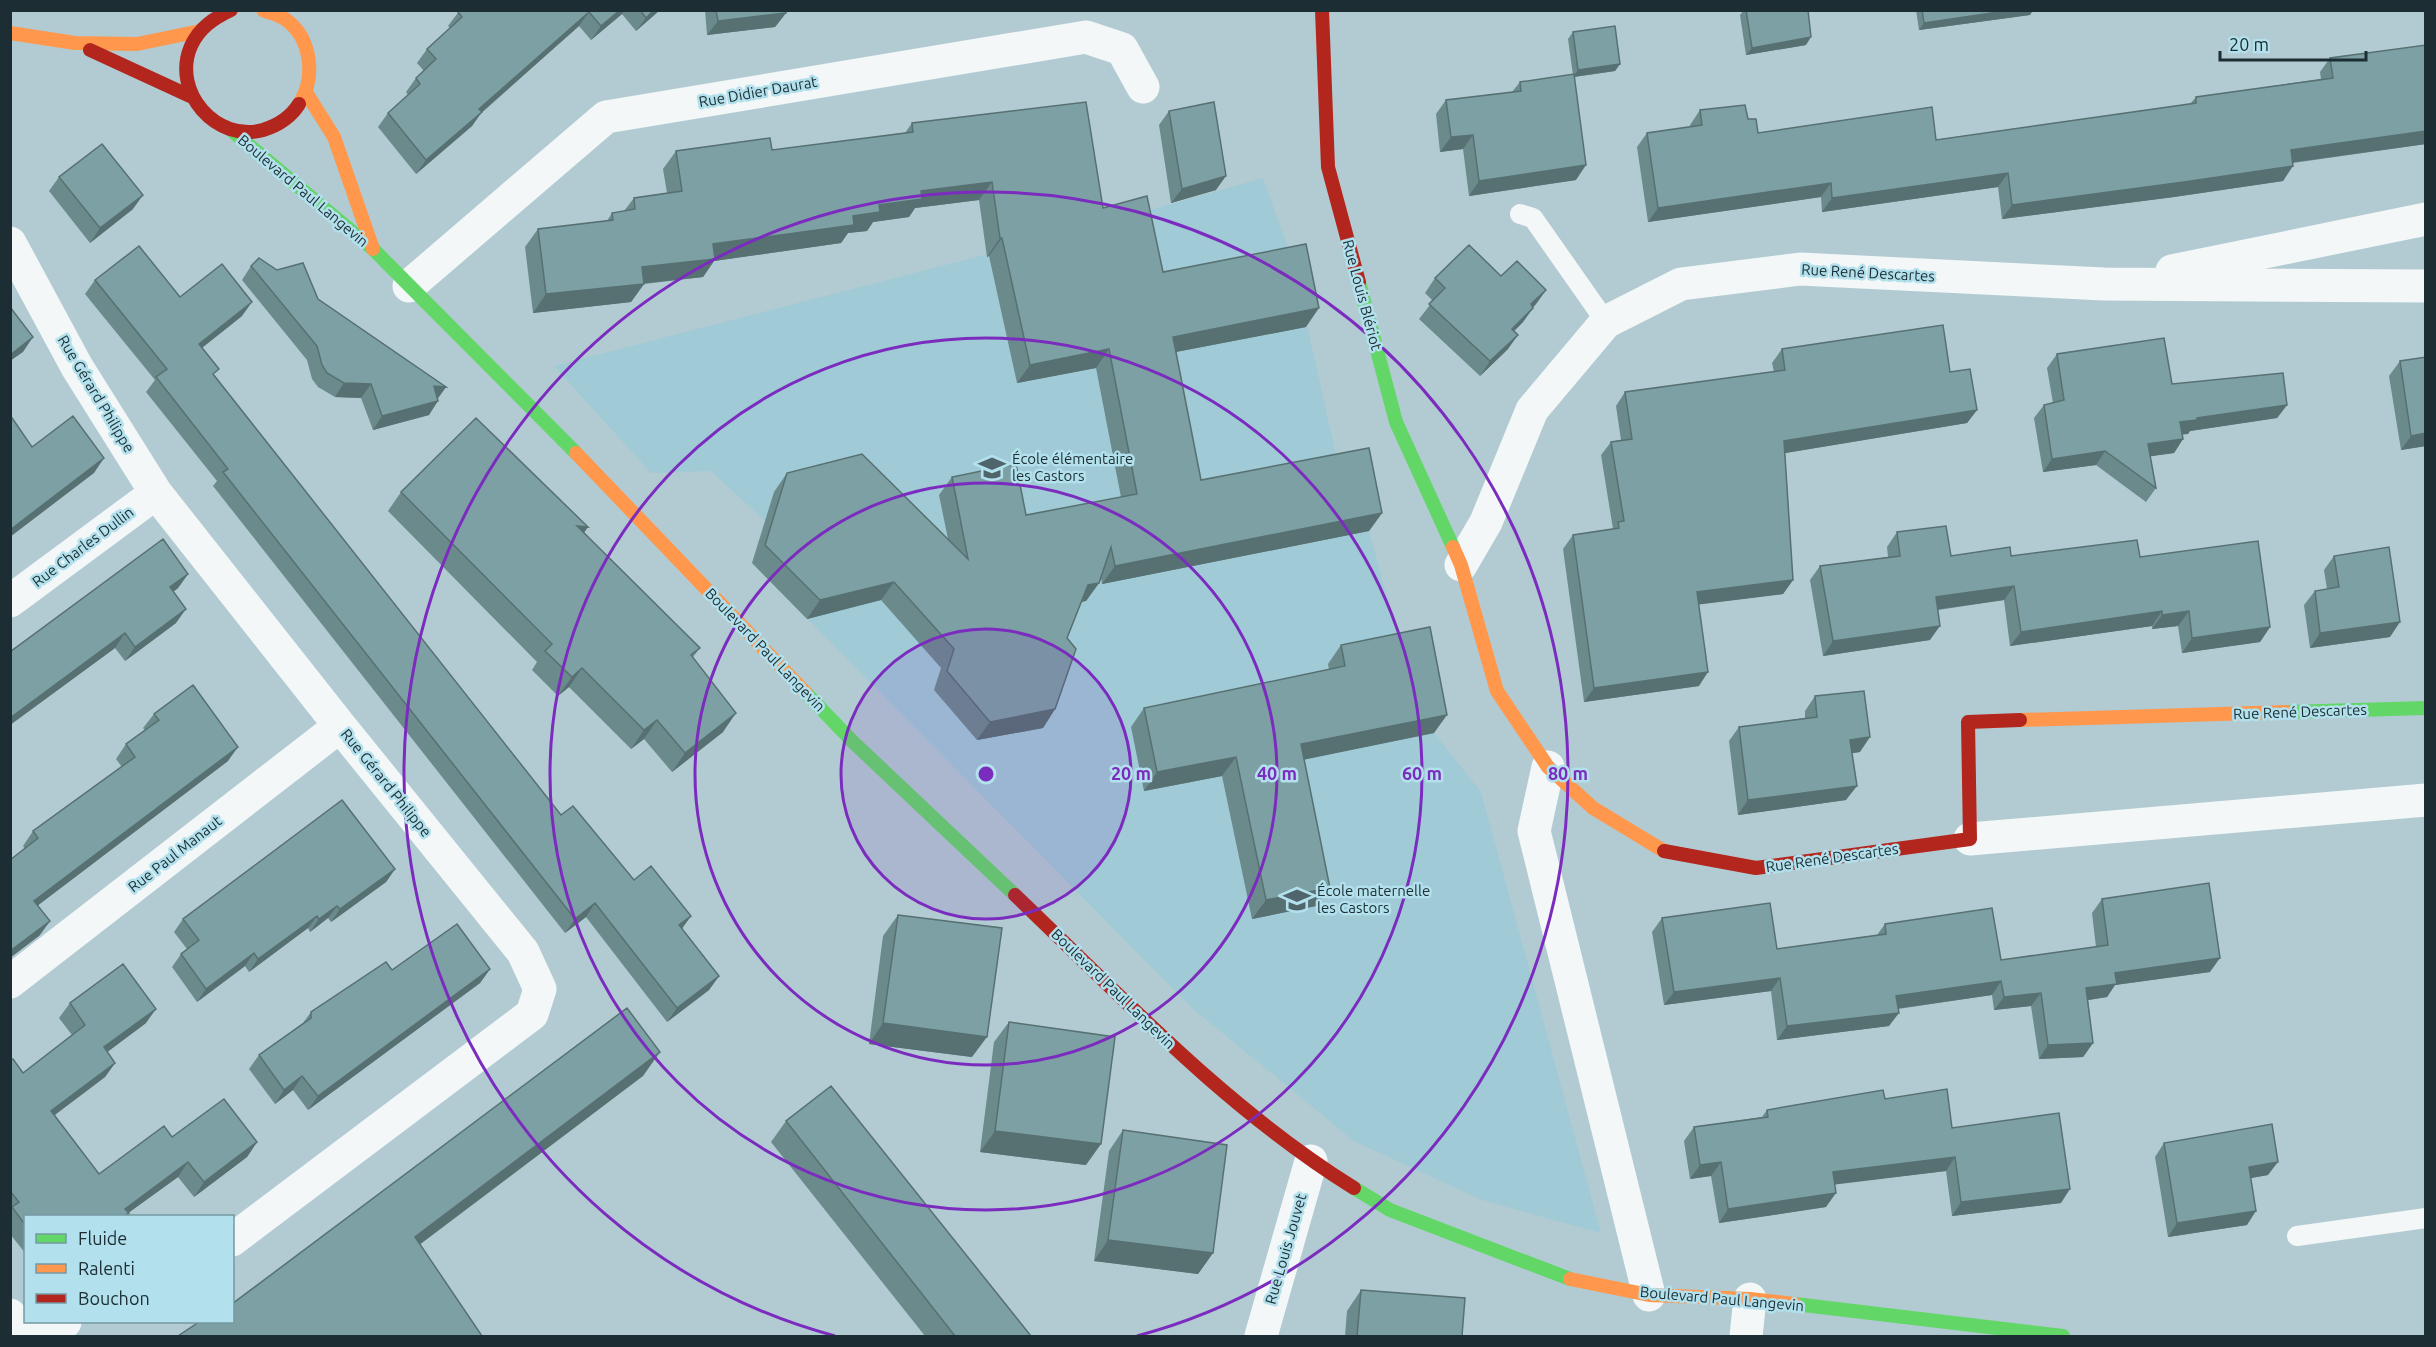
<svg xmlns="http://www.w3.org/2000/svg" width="2436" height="1347" font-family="Ubuntu,sans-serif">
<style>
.built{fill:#a0cad5}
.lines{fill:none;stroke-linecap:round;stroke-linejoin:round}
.lane{stroke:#f3f7f8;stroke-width:20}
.street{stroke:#f3f7f8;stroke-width:33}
.fast{stroke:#63d668;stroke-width:14}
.slow{stroke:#ff974d;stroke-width:14}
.jam{stroke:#b3261e;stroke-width:14}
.wall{fill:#6b8a8c}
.shaded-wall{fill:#577072}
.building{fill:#7ca0a3;stroke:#577072;stroke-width:1.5}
.ring{fill:none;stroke:#7b2cbf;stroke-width:3}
.labels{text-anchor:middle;stroke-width:5;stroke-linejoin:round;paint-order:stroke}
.street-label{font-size:15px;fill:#1c2e33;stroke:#b2e0ec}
.poi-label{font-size:15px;fill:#1c2e33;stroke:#b2e0ec;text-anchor:start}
.centre{fill:#7b2cbf;stroke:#b2e0ec;stroke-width:3}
.ring-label{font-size:18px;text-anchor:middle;font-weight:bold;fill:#7b2cbf;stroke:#b2e0ec;stroke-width:5;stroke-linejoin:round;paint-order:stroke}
</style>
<rect width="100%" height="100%" fill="#b2cbd2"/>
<path class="built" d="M1263 178 1293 262 1339 469 1356 466 1369 531 1401 649 1434 733 1481 792 1601 1233 1482 1200 1354 1141 1192 1008 752 563 765 521 711 471 651 473 554 366 1062 235Z"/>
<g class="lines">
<path class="lane" d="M1520 214 1533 218 1606 322
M2297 1236 2426 1218"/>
<path class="street" d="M10 243 77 367 156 493 340 726 523 952 540 989 532 1014 232 1240
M2172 271 2426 219
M409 286 606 117 1086 37 1122 49 1143 87
M1461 565 1486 522 1532 410 1606 322 1681 284 1800 269 2104 284 2426 286
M10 601 156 493
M1548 767 1534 831 1649 1295
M1970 839 2426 800
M10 982 340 726
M10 1315 26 1336
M33 1336 65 1322
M1261 1336 1311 1161
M1746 1336 1750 1299"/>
<path class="fast" d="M232 131 374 250 576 453
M1359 282 1396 422 1453 547
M806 693 852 741 1015 895
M2286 712 2426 708
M1354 1188 1390 1210 1570 1279
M1795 1304 2063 1336"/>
<path class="slow" d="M263 10C270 13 279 15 285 19 312 38 316 78 299 104
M10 33 75 43 137 44 200 31
M307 94 334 137 373 249
M576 453 806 693
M1453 547 1461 565 1497 691 1548 767 1593 808 1664 851
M2020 720 2286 712
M1570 1279 1649 1295 1750 1299 1795 1304"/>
<path class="jam" d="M231 10C214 18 199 28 191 46 171 92 217 143 263 130 279 125 291 117 299 104
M1322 10 1328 167 1359 282
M90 50 192 97
M1664 851 1756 868 1970 839 1968 722 2020 720
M1015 895C1123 998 1227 1109 1354 1188"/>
</g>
<path class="wall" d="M460 10H660L636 31 622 14 591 40 579 26 481 112 472 126 416 174 378 127 388 113 408 95 406 92 416 78 424 71 417 63 427 49 450 28 448 26Z
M705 10H785L786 13 775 27 707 35Z
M1744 10H1808L1806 45 1746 55 1740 15Z
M1916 10H2033L2030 15 1919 30Z
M1573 32 1620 64 1615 71 1574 77 1576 180 1469 196 1463 149 1440 152 1436 114 1446 100 1512 92 1520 82 1573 75 1568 39Z
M2330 58 2426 144 2293 163 2283 181 2174 197 2002 219 1998 187 1822 212 1821 197 1648 222 1637 147 1647 133 1690 127V125L1700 110 1748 119 1758 133 1936 140 2190 104 2196 97 2321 79 2320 72Z
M1169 111 1216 190 1171 203 1159 125Z
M912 123 1103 208 1163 272 1306 327 1176 352 1201 480 1382 513 1369 531 1102 584 1101 578 1099 583 1086 601 1081 602 1067 638 1055 709 1043 728 977 740 934 690 941 668 881 600 807 619 752 563 774 492 787 473 948 539 939 495 952 477 1026 515 1121 497 1096 368 1017 383 989 256 987 257 979 200 915 208 909 217 873 222 867 231 848 233 841 243 714 261 703 277 644 284 631 302 533 313 525 247 538 229 607 221 612 213 624 211 634 198 667 193 663 169 676 151 772 150 905 133Z
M59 177 133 209 90 243 49 191Z
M251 266 318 299 446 387 438 398 429 415 373 430 361 398 335 397 318 387 312 379 307 360 242 280Z
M1501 276 1546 290 1523 322 1514 331 1508 349 1480 376 1419 319 1433 301 1425 293 1435 278Z
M95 280 180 297 242 316 202 348 214 375 561 815 634 880 691 916 682 928 719 976 709 990 667 1022 586 917 565 933 213 486 217 481 146 392 155 380 85 294Z
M1782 349 1950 372 1977 410 1967 423 1785 453 1793 580 1783 594 1699 604V686L1584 702 1563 549 1573 535 1613 529 1601 455 1611 442 1621 440 1616 406 1625 392 1774 372 1772 363Z
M2057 354 2172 384 2287 405 2277 418 2190 431 2188 434H2182L2183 439 2174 453 2150 456 2156 488 2146 502 2096 465 2043 472 2034 418 2044 405 2053 403 2047 368Z
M2400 361 2426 446 2401 450 2389 376Z
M401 492 584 533 700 648 693 657 723 732 672 772 644 739 631 749 569 687 558 696 532 670 537 662 388 511Z
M1897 532 1951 556 2140 557 2270 627 2260 642 2182 653 2178 626 2152 629V626L2010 646 2004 600 1938 610 1930 640 1823 656 1810 580 1820 566 1888 557 1887 547Z
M2334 556 2390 637 2310 648 2304 605 2315 591 2327 589 2324 570Z
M188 574 178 588 173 592 176 623 125 661 115 648 10 725V652Z
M1341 645 1434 733 1304 759 1330 888 1316 906 1252 919 1222 776 1144 791 1131 727 1144 708 1329 670 1328 664Z
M1815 696 1860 752 1852 753 1846 800 1738 815 1729 741 1739 727 1805 718V711Z
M154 714 228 761 38 905 50 921 39 936 25 849 23 846 33 831 122 767 116 759 126 744 145 730 143 728Z
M395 869 386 882 331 922 328 918 310 932 308 928 249 972 245 966 197 1002 172 967 181 954 187 949 174 932 183 919Z
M2102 899 2210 972 2115 985 2107 997 2088 1000 2093 1043 2083 1057 2039 1059 2031 1006 1994 1010 1992 995 1898 1009 1889 1026 1777 1040 1771 991 1664 1005 1652 932 1662 918 1777 949 1877 935 1885 924 2001 960 2096 947 2092 913Z
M898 915 972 1057 869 1044 883 936Z
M490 969 480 983 308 1110 293 1090 275 1104 249 1069 259 1055 303 1023 311 1012Z
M70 1003 146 1023 107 1052 115 1063 105 1077 55 1115 99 1174 172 1137 257 1142 247 1157 194 1197 178 1177 128 1213 126 1216H26V1254L10 1234V1061L23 1073 72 1035 59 1018Z
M1009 1022 1086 1165 980 1152 994 1042Z
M1885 1099 1952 1128 2061 1203 1952 1216 1946 1171 1834 1184 1826 1207 1719 1223 1711 1176 1690 1179 1684 1141 1694 1127 1762 1117 1767 1110Z
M786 1121 1031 1336H925L771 1142Z
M1123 1130 1213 1253 1198 1274 1094 1261 1109 1151Z
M2164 1143 2268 1175 2251 1178 2247 1225 2168 1237 2155 1157Z
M1361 1290 1462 1336H1345L1347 1311Z"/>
<path class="shaded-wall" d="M620 10H624L622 14 591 40 601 26Z
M654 10H660L636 31 646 18Z
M2012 10H2033L2030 15 1919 30 1924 23Z
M589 12 579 26 478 116 482 112 472 126 416 174 426 160 479 109Z
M786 13 775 27 707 35 718 21Z
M1811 37 1806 45 1746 55 1752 48Z
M1620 64 1615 71 1573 77 1578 70Z
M2426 131V144L2281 164 2291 150Z
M1473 135 1463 149 1440 152 1451 137Z
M1586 165 1576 180 1469 196 1479 181Z
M2293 166 2283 181 2174 197 2002 219 2012 205Z
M2008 173 1998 187 1822 212 1832 198Z
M1226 176 1216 190 1171 203 1182 189Z
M992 182 979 200 915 208 909 217 873 222 867 231 848 233 841 243 714 261 703 277 629 285 642 267 713 244 853 216 879 205 921 191Z
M1831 183 1821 197 1648 222 1658 208Z
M143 195 133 209 90 243 100 228Z
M1000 238H1002L989 256 987 257Z
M644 284 631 302 533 313 546 294Z
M1546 290 1536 304 1521 319 1531 304Z
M252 302 242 316 189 358 199 344Z
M1319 308 1306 327 1160 355 1173 337Z
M1533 308 1523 322 1502 343 1512 329Z
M1518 335 1508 349 1480 376 1490 361Z
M33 337 23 352 10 361V355Z
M1109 349 1096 368 1017 383 1030 365Z
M344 383 371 384 361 398 335 397Z
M434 386 446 387 436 401Z
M438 401 429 415 373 430 382 416Z
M2287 405 2277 418 2190 431 2188 434 2171 436 2180 422 2197 418Z
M1977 410 1967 423 1774 455 1784 441Z
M2426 433V446L2401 450 2411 436Z
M2183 439 2174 453 2139 458 2148 444Z
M2105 451 2096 465 2043 472 2052 459Z
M104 458 94 473 10 537V530Z
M1382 513 1369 531 1102 584 1115 566Z
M577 526 588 527 575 546Z
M188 574 178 588 160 602 170 587Z
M1793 580 1783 594 1687 606 1697 592Z
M894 582 881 600 807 619 820 600Z
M1099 583 1086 601 1075 603 1088 585Z
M2014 586 2004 600 1926 611 1936 597Z
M186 609 176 623 125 661 135 647Z
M2162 611 2152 626 2010 646 2021 632Z
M2189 611 2178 626 2152 629 2162 615Z
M2400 622 2390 637 2310 648 2320 633Z
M1940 626 1930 640 1823 656 1833 641Z
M2270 627 2260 642 2182 653 2192 638Z
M125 633 115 648 10 725V718Z
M582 668 569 687 558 696 572 677Z
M1708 672 1699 686 1584 702 1594 688Z
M1055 709 1043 728 977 740 990 722Z
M736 713 723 732 672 772 685 753Z
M1447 715 1434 733 1288 763 1301 744Z
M657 720 644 739 631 749 644 730Z
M1870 737 1860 752 1840 755 1850 740Z
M238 747 228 761 24 916 34 901Z
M1236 757 1222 776 1144 791 1157 772Z
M1857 786 1846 800 1738 815 1748 800Z
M395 869 386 882 331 922 340 909Z
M1330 888 1316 906 1252 919 1266 900Z
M595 903 586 917 565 933 575 919Z
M337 906 328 918 310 932 319 919Z
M317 916 308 928 249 972 258 959Z
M691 916 681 930 679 925Z
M50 921 39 936 10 958V951Z
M254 953 245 966 197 1002 206 989Z
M2220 958 2210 972 2115 985 2107 997 2076 1002 2086 988 2115 973Z
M490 969 480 983 308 1110 318 1096Z
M719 976 709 990 667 1022 677 1008Z
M1780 978 1771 991 1664 1005 1674 992Z
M2001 981 1992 995 1887 1010 1896 996Z
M2041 993 2031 1006 1994 1010 2004 997Z
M156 1009 146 1023 94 1062 104 1047Z
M1899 1013 1889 1026 1777 1040 1787 1026Z
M883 1023 987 1037 972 1057 869 1044Z
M2093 1043 2083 1057 2039 1059 2048 1045Z
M660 1052 643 1076 398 1261 415 1237Z
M115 1063 105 1077 41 1125 51 1111Z
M302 1076 293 1090 275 1104 284 1090Z
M995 1131 1101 1144 1086 1165 980 1152Z
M257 1142 247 1157 194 1197 204 1182Z
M1955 1157 1946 1171 1823 1186 1833 1172Z
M188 1162 178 1177 124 1216 125 1209Z
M1721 1162 1711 1176 1690 1179 1700 1165Z
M2278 1162 2268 1175 2240 1180 2249 1167Z
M2070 1189 2061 1203 1952 1216 1961 1202Z
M1836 1193 1826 1207 1719 1223 1728 1209Z
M2256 1211 2247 1225 2168 1237 2177 1223Z
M1108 1240 1213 1253 1198 1274 1094 1261Z"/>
<path class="building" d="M460 10H620L601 26 589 12 479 109 482 112 426 160 388 113 420 84 416 78 436 59 427 49 462 17 458 12Z
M640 10H654L646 18Z
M716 10H785L786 13 718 21Z
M1746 10H1808L1811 37 1752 48Z
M1922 10H2012L1924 23Z
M1615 26 1620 64 1578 70 1573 32Z
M2426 45V131L2291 150 2293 166 2184 182 2012 205 2008 173 1832 198 1831 183 1658 208 1647 133 1702 125 1700 110 1745 105 1748 119H1756L1758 133 1932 107 1936 140 2196 103V97L2333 78 2330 58Z
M1574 74 1586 165 1479 181 1473 135 1451 137 1446 100 1521 91 1520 82Z
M1086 102 1103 208 1147 196 1163 272 1306 244 1319 308 1173 337 1201 480 1369 448 1382 513 1115 566 1111 547 1099 583 1088 585 1067 638 1076 649 1055 709 990 722 947 671 954 649 894 582 820 600 765 545 787 473 862 454 968 559 952 477 1016 464 1026 515 1137 494 1109 349 1030 365 1002 238H1000L992 182 921 191 922 199 879 205 880 212 853 216 854 225 713 244 715 259 642 267 644 284 546 294 538 229 613 220 612 213 635 209 634 198 682 191 676 151 770 138 772 150 913 132 912 123Z
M1214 102 1226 176 1182 189 1169 111Z
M102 144 143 195 100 228 59 177Z
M1469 245 1501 276 1517 261 1546 290 1531 304 1533 308 1512 329 1518 335 1490 361 1429 304 1445 288 1435 278Z
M139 246 180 297 222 264 252 302 199 344 219 369 213 374 561 815 573 806 634 880 651 866 691 916 679 925 719 976 677 1008 595 903 575 919 223 472 228 469 156 377 167 369 95 280Z
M259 258 277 270 303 263 318 299 446 387 434 386 438 401 382 416 371 384 344 383 327 373 322 365 317 346 251 266Z
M10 307 33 337 10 355Z
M1943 325 1950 372 1970 369 1977 410 1784 441 1793 580 1697 592 1708 672 1594 688 1573 535 1619 528 1618 522 1624 521 1611 442 1632 439 1625 392 1785 370 1782 349Z
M2164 338 2172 384 2283 373 2287 405 2197 418V420L2180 422 2183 439 2148 444 2156 488 2105 451 2052 459 2044 405 2064 400 2057 354Z
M2426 357V433L2411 436 2400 361Z
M10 415 32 447 73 416 104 458 10 530Z
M476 418 588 527 577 526 700 648 691 655 736 713 685 753 657 720 644 730 582 668 572 677 545 651 552 644 401 492Z
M1946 526 1951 556 2010 547 2011 556 2137 540 2140 557 2258 541 2270 627 2192 638 2189 611 2162 615V611L2021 632 2014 586 1936 597 1940 626 1833 641 1820 566 1900 556 1897 532Z
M163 539 188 574 170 587 186 609 135 647 125 633 10 718V652Z
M2389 547 2400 622 2320 633 2315 591 2339 587 2334 556Z
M1430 627 1447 715 1301 744 1330 888 1266 900 1236 757 1157 772 1144 708 1345 666 1341 645Z
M193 685 238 747 34 901 50 921 10 951V860L38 838 33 831 135 757 126 744 159 720 154 714Z
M1864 691 1870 737 1850 740 1857 786 1748 800 1739 727 1817 717 1815 696Z
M342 800 395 869 340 909 337 906 319 919 317 916 258 959 254 953 206 989 181 954 199 940 183 919Z
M2209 883 2220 958 2115 973 2117 984 2086 988 2093 1043 2048 1045 2041 993 2004 997 2001 981 1896 996 1899 1013 1787 1026 1780 978 1674 992 1662 918 1770 903 1777 949 1886 934 1885 924 1992 908 2001 960 2108 945 2102 899Z
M898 915 1002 928 987 1037 883 1023Z
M457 924 490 969 318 1096 302 1076 284 1090 259 1055 311 1018V1012L386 962 392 970Z
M123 964 156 1009 104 1047 115 1063 51 1111 99 1174 164 1126 172 1137 224 1099 257 1142 204 1182 188 1162 125 1209 129 1213 124 1216H26V1226L12 1207 19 1202 10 1191V1061L13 1059 23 1073 85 1025 70 1003Z
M627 1008 660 1052 415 1237 482 1336H178L199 1322H232V1304Z
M1009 1022 1115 1037 1101 1144 995 1131Z
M831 1086 1031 1336H955L786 1121Z
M1947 1089 1952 1128 2059 1113 2070 1189 1961 1202 1955 1157 1833 1172 1836 1193 1728 1209 1721 1162 1700 1165 1694 1127 1768 1117 1767 1110 1883 1090 1885 1099Z
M2272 1124 2278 1162 2249 1167 2256 1211 2177 1223 2164 1143Z
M1123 1130 1227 1145 1213 1253 1108 1240Z
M1361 1290 1465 1298 1462 1336H1357Z"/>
<circle cx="986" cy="774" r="145" fill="#7b2cbf" fill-opacity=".12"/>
<g class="ring">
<circle cx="986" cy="774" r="145"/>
<circle cx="986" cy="774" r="291"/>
<circle cx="986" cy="774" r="436"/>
<path d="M835 1336A582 582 0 1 1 1137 1336"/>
</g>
<defs>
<symbol id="school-bare" viewBox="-9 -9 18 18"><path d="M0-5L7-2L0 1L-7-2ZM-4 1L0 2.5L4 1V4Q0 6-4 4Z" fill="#50656b" stroke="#b2e0ec" stroke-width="2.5" paint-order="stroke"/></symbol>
</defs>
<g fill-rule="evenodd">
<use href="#school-bare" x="973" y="449" width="38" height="38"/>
<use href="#school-bare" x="1278" y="881" width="38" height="38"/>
</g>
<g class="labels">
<g class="street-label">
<text transform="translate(758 92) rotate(-10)" y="5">Rue Didier Daurat</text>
<text transform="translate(303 191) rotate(40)" y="5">Boulevard Paul Langevin</text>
<text transform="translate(1868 273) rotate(3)" y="5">Rue René Descartes</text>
<text transform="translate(1362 295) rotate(75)" y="5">Rue Louis Blériot</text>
<text transform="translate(96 394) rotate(59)" y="5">Rue Gérard Philippe</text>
<text transform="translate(83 547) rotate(-37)" y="5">Rue Charles Dullin</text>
<text transform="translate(765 650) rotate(46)" y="5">Boulevard Paul Langevin</text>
<text transform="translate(2300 712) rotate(-2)" y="5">Rue René Descartes</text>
<text transform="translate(386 783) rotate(51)" y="5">Rue Gérard Philippe</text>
<text transform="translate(175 854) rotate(-38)" y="5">Rue Paul Manaut</text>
<text transform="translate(1832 858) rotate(-8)" y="5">Rue René Descartes</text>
<text transform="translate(1113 989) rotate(44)" y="5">Boulevard Paul Langevin</text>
<text transform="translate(1286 1249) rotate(-74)" y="5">Rue Louis Jouvet</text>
<text transform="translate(1722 1299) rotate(5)" y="5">Boulevard Paul Langevin</text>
</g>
<g class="poi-label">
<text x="1012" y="464">École élémentaire<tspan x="1012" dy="17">les Castors</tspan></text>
<text x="1317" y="896">École maternelle<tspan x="1317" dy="17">les Castors</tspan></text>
</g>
</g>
<circle cx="986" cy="774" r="9" class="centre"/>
<g class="ring-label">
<text x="1131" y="780">20 m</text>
<text x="1277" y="780">40 m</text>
<text x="1422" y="780">60 m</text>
<text x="1568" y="780">80 m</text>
</g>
<rect width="2436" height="1347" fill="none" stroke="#1c2e33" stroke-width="24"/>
<rect x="24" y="1215" width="210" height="108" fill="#b2e0ec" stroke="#7699a2" stroke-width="1.5"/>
<rect x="36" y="1234" width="30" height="9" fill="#63d668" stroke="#7699a2" stroke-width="1.5"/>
<text x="78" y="1245" font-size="18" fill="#1c2e33">Fluide</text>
<rect x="36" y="1264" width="30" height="9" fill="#ff974d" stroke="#7699a2" stroke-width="1.5"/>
<text x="78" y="1275" font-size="18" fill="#1c2e33">Ralenti</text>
<rect x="36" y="1294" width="30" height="9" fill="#b3261e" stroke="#7699a2" stroke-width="1.5"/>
<text x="78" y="1305" font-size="18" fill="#1c2e33">Bouchon</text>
<path d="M2220 51v9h146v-9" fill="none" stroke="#1c2e33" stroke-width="3"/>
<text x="2229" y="51" font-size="18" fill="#1c2e33" stroke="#b2e0ec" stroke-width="4.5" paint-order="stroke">20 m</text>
</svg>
